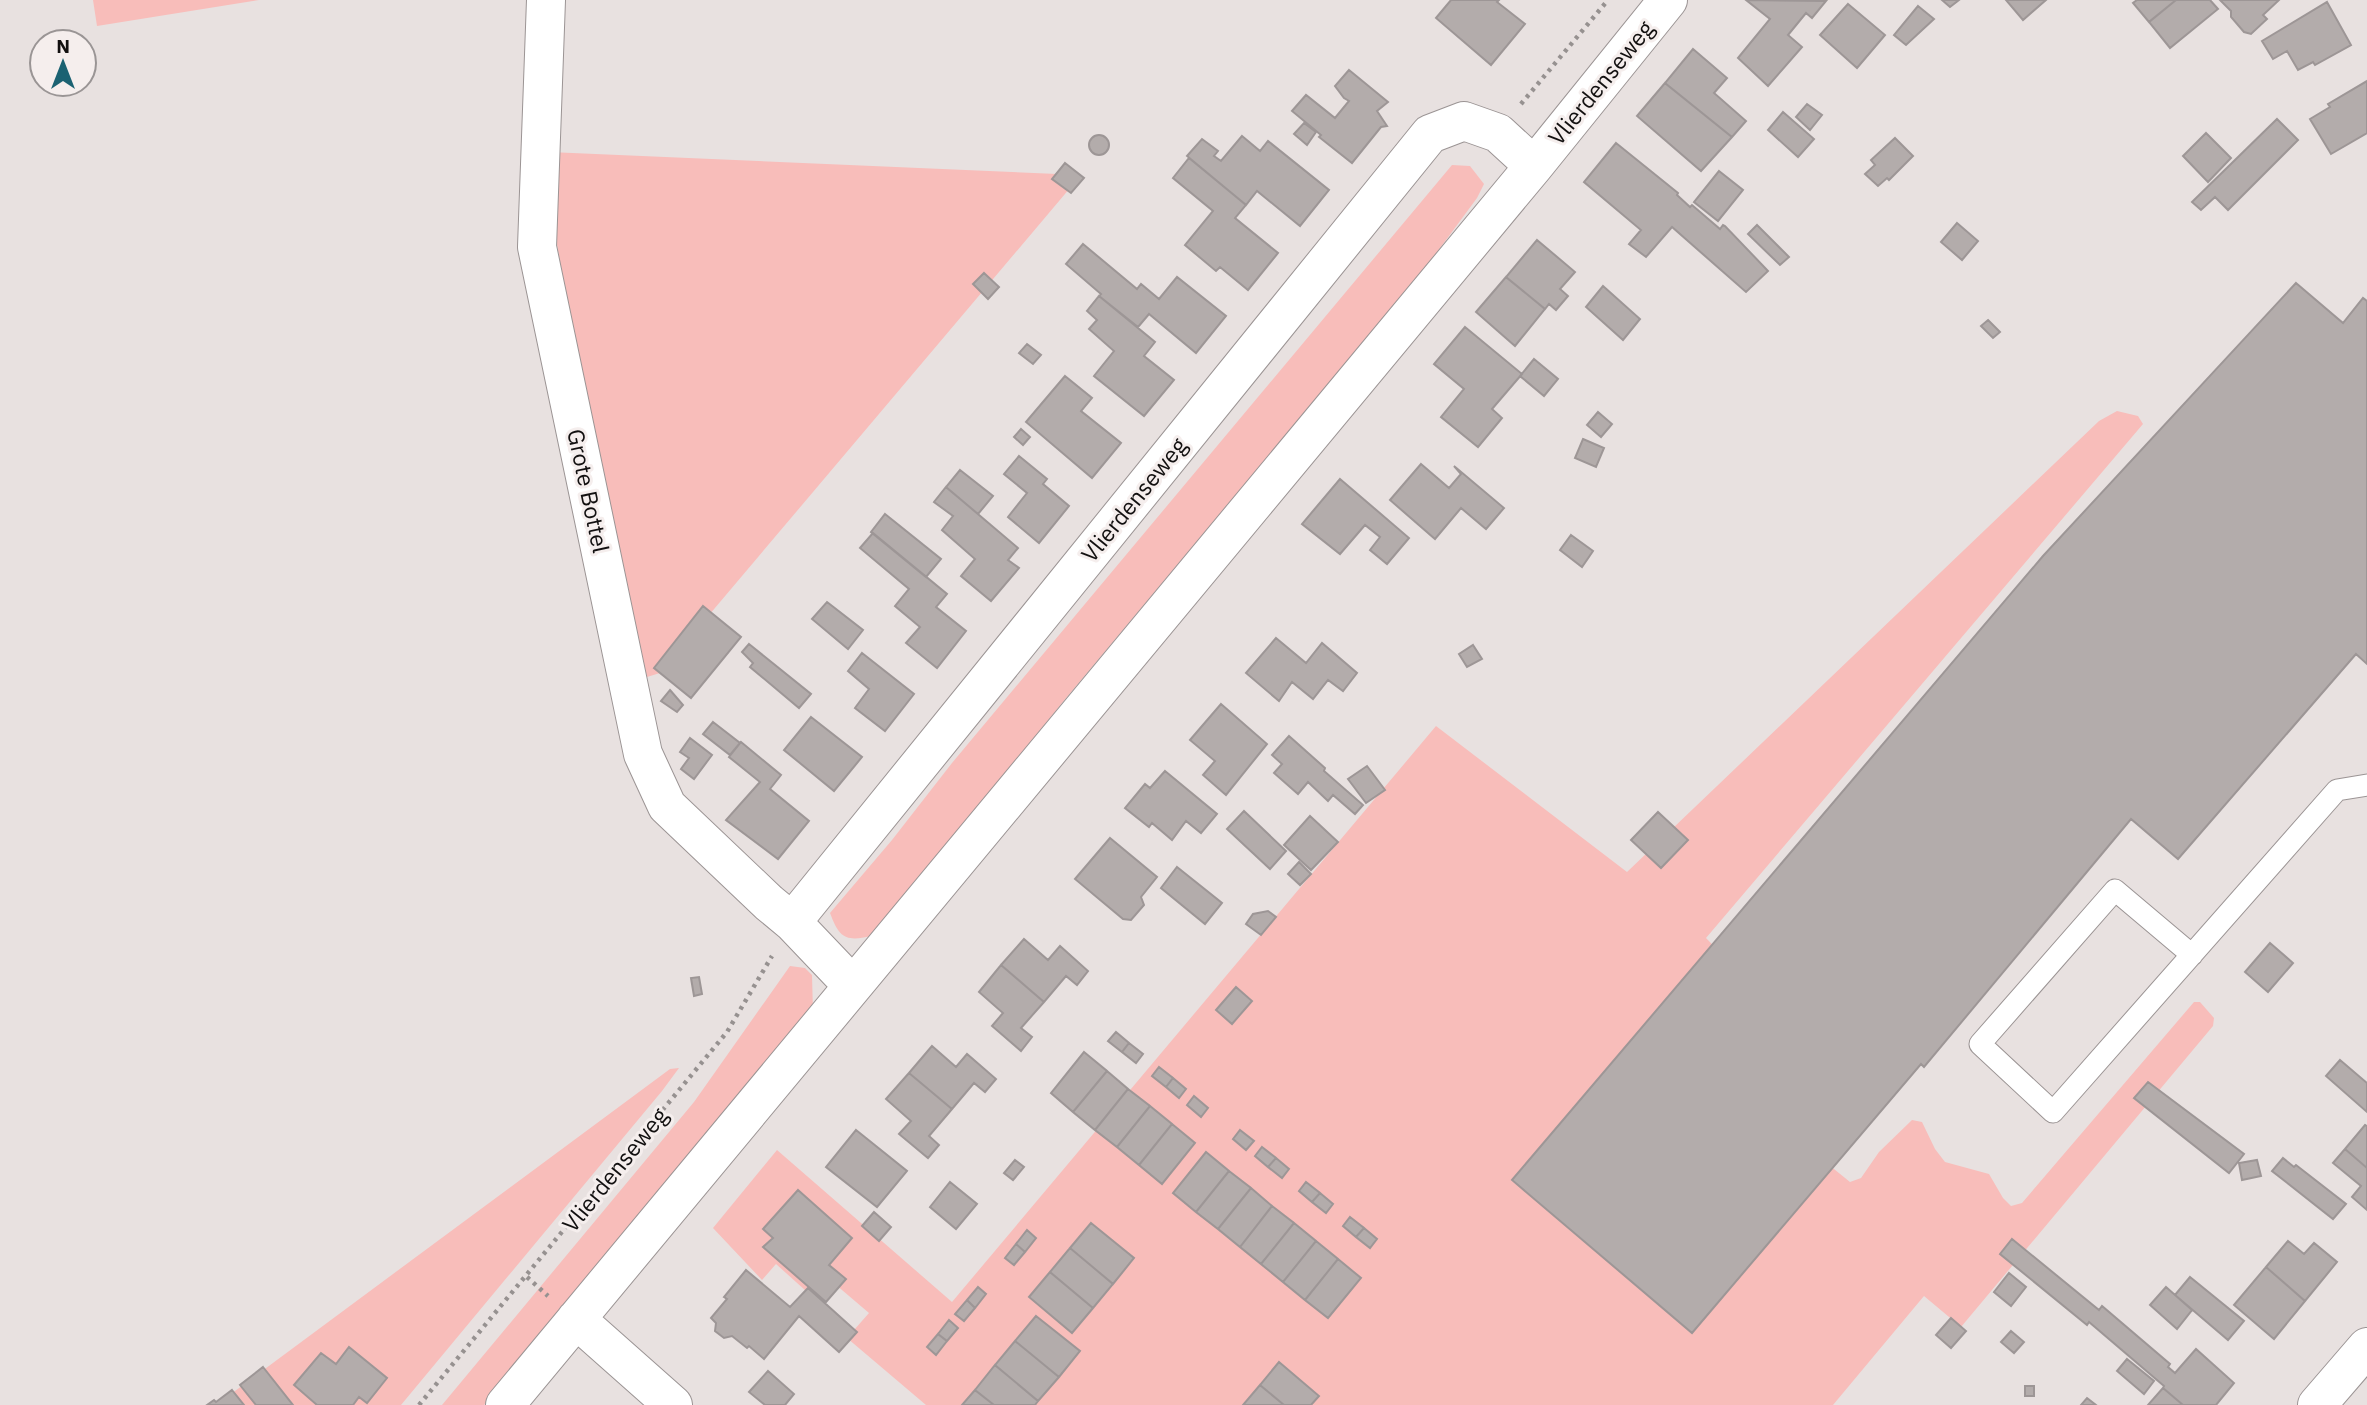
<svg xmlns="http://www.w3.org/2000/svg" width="2367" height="1405" font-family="'IBM Plex Sans',sans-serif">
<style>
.green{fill:#f8bdba}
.building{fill:#b3acab;stroke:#9d9696;stroke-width:2}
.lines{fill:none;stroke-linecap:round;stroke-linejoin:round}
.service-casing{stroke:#9b9494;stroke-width:23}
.minor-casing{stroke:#9b9494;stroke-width:40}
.path{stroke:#969190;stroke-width:4.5;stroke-dasharray:3.5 5;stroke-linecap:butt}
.service{stroke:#fff;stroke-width:21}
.minor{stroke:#fff;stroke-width:38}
.labels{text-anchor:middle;stroke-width:6;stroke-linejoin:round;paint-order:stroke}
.street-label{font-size:23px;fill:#121010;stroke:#f5eeed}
</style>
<rect width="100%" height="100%" fill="#e8e1e0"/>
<path class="green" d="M93 0H259L97 26Z
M549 152 1081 175 660 673 647 677 629 598 560 262 548 193Z
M1452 165 1470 166 1484 184 1477 198 1429 263 1062 703 875 935C847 942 840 940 830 913L892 840 952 763Z
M2117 411 2138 416 2143 424 1706 938 1742 975 1714 1072 1850 1182 1861 1178 1879 1152 1912 1120 1922 1122 1935 1149 1945 1162 1989 1174 2003 1198 2011 1206 2022 1203 2194 1002H2200L2214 1018 2213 1026 1961 1327 1924 1296 1833 1405H926L847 1338 869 1313 822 1273 806 1291 776 1264 762 1280 713 1228 777 1150 952 1302 1436 726 1627 872 2099 421Z
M790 966 805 968 812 975 813 1012 484 1405H442L694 1102Z
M679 1068 662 1091 401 1405H216L670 1069Z"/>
<path class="building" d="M1451 0H1499L1497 2 1525 24 1491 65 1436 18Z
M1746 0 1826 1 1812 18 1806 13 1788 35 1802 47 1768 86 1738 58 1770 19Z
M1942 0H1959L1950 7Z
M2006 0H2046L2023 20Z
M2137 0H2176L2149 22 2133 3Z
M2176 0H2210L2218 9 2170 48 2149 22Z
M2220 0H2279L2263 15 2267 19 2251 34 2244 32 2231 17V11Z
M2327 2 2351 45 2315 65 2313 62 2298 70 2287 51 2273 59 2262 41Z
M1848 4 1885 35 1857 68 1820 35Z
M1918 6 1934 19 1906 45 1894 35Z
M1693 49 1727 78 1714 93 1746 121 1732 137 1665 83Z
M1349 70 1388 102 1377 111 1387 126 1381 127 1352 163 1319 137 1321 135 1292 111 1306 95 1335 118 1349 101 1344 98 1335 86Z
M2367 81V133L2331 154 2310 119 2330 107 2328 104Z
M1665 83 1732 137 1701 171 1637 116Z
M1807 104 1822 115 1810 130 1796 117Z
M1783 112 1814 139 1798 157 1768 130Z
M2277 119 2298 140 2228 210 2215 197 2201 210 2192 202Z
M1304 123 1316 132 1307 145 1294 134Z
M2206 133 2231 158 2208 182 2183 156Z
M1089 145a10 10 0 1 1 20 0a10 10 0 1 1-20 0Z
M1242 136 1260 151 1268 141 1329 190 1300 226 1257 191 1246 205 1187 156 1202 139 1218 151 1214 156 1221 161Z
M1895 138 1913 156 1889 180 1887 178 1878 186 1865 174 1875 165 1871 160Z
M1616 143 1678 193 1677 195 1690 207 1692 205 1720 229 1723 225 1725 226 1768 271 1746 292 1672 227 1646 257 1629 244 1641 230 1584 182Z
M1189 158 1246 205 1235 218 1278 253 1248 290 1220 267 1216 271 1185 245 1213 211 1173 178Z
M1065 163 1084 178 1071 193 1052 179Z
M1719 171 1743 190 1718 221 1694 202Z
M1957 223 1978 241 1962 260 1941 242Z
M1757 225 1789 257 1780 265 1748 234Z
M1537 240 1575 272 1560 289 1568 296 1556 310 1549 304 1545 309 1506 277Z
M1083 244 1137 289 1141 284 1159 299 1177 277 1226 316 1196 353 1149 314 1138 327 1099 296 1101 294 1066 264Z
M984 273 999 287 988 299 973 284Z
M1506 277 1545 309 1515 346 1476 312Z
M2296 283 2343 323 2363 298 2367 301V664L2356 654 2178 859 2131 819 1924 1067 1921 1064 1692 1333 1512 1180 2043 556Z
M1603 286 1640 319 1623 340 1586 307Z
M1099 296 1155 342 1144 356 1174 380 1144 416 1094 376 1114 351 1089 329 1097 320 1087 311Z
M1988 320 2000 332 1993 338 1981 326Z
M1465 327 1522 374 1492 409 1502 418 1478 447 1441 417 1464 389 1434 364Z
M1027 344 1041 355 1033 364 1019 353Z
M1534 359 1558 379 1544 396 1520 376Z
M1065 376 1092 398 1081 411 1121 443 1092 478 1026 422Z
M1598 412 1612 424 1601 437 1587 425Z
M1021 429 1030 437 1023 445 1014 437Z
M1583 439 1604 448 1596 467 1575 458Z
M1019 456 1047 479 1043 484 1069 506 1039 543 1008 517 1027 493 1004 474Z
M1421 464 1449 488 1461 474 1454 466 1504 508 1486 529 1461 508 1435 539 1390 500Z
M960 470 993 496 978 514 946 487Z
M1340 479 1409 538 1387 564 1370 550 1380 537 1365 525 1340 554 1302 524Z
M946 487 1018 548 1008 560 1019 568 991 601 961 576 975 559 942 530 953 516 934 502Z
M885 514 941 559 926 577 871 532Z
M873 533 947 594 936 607 966 631 937 668 906 643 920 627 895 606 909 589 860 548Z
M1571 535 1593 551 1582 567 1560 550Z
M827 602 863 630 848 649 812 619Z
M703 606 741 637 691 698 654 668Z
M1276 638 1306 663 1322 643 1357 673 1343 691 1328 680 1313 699 1292 682 1279 701 1246 673Z
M749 644 811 694 799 708 750 667 753 663 742 652Z
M1473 645 1482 659 1467 667 1459 654Z
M862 653 914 694 885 731 855 708 869 689 848 671Z
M670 690 683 705 677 712 661 701Z
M1221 704 1267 744 1226 795 1203 775 1215 761 1190 740Z
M811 717 862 757 834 791 784 750Z
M713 722 740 743 730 755 703 734Z
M1289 736 1325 768 1324 771 1363 805 1355 814 1333 795 1328 801 1308 782 1298 794 1274 773 1282 764 1272 755Z
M690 738 712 755 694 779 681 769 689 758 680 752Z
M741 742 781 775 770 789 809 821 778 859 726 820 760 782 729 757Z
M1367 766 1385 790 1366 803 1348 779Z
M1165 771 1217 814 1201 833 1186 821 1172 840 1152 823 1149 827 1125 808 1145 784 1150 788Z
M1244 811 1286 851 1270 869 1227 829Z
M1658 812 1688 840 1661 868 1631 840Z
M1310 816 1338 842 1311 870 1284 845Z
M1110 838 1157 877 1141 897 1144 905 1131 920 1123 919 1075 879Z
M1299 862 1311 874 1300 885 1288 874Z
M1177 867 1222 903 1205 924 1161 888Z
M1268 911 1276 917 1261 935 1246 924 1253 914Z
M1024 939 1048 960 1060 946 1088 971 1077 985 1066 976 1044 1002 1001 965Z
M2270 943 2293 963 2268 992 2245 972Z
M1001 965 1044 1002 1021 1028 1032 1037 1021 1051 992 1026 1003 1013 979 992Z
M699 977 702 994 694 996 691 978Z
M1236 987 1252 1001 1232 1024 1216 1010Z
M1116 1032 1129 1043 1122 1052 1108 1041Z
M1129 1043 1143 1054 1136 1063 1122 1052Z
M932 1046 956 1067 967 1054 996 1079 985 1092 974 1083 952 1109 909 1073Z
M1084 1052 1107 1071 1073 1112 1051 1093Z
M2340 1060 2367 1083V1112L2326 1076Z
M1159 1067 1173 1078 1166 1087 1152 1076Z
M1107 1071 1128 1089 1095 1130 1073 1112Z
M909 1073 952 1109 929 1136 939 1145 928 1158 899 1134 911 1121 886 1099Z
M1173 1078 1186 1089 1179 1098 1166 1087Z
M2148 1082 2244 1154 2229 1173 2134 1098Z
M1128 1089 1150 1106 1117 1147 1095 1130Z
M1194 1096 1208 1108 1201 1117 1187 1105Z
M1150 1106 1172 1124 1139 1165 1117 1147Z
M1172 1124 1195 1143 1162 1184 1139 1165Z
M2365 1125 2367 1126V1168L2345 1149Z
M856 1130 907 1171 877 1207 826 1167Z
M1240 1130 1254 1141 1246 1150 1233 1139Z
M1262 1147 1276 1158 1268 1167 1255 1156Z
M2345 1149 2367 1168V1210L2352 1197 2361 1186 2333 1163Z
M1206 1152 1229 1171 1196 1212 1173 1193Z
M1276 1158 1289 1169 1282 1178 1268 1167Z
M2283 1158 2294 1167 2296 1165 2346 1204 2333 1219 2272 1171Z
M1015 1160 1024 1167 1013 1180 1004 1173Z
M2257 1160 2261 1176 2242 1180 2239 1163Z
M1229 1171 1251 1188 1218 1229 1196 1212Z
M950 1182 977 1204 956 1229 930 1207Z
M1306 1182 1320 1193 1312 1202 1299 1191Z
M1251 1188 1272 1206 1240 1247 1218 1229Z
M798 1190 852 1238 829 1265 846 1279 826 1302 763 1247 773 1238 763 1229Z
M1320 1193 1333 1204 1326 1213 1312 1202Z
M1272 1206 1294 1223 1261 1264 1240 1247Z
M874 1212 891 1227 879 1241 862 1226Z
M1350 1217 1364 1228 1356 1237 1343 1226Z
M1091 1223 1134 1258 1113 1284 1070 1248Z
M1294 1223 1316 1241 1283 1282 1261 1264Z
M1364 1228 1377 1239 1370 1248 1356 1237Z
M1027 1230 1036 1238 1025 1252 1016 1244Z
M2012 1239 2099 1310 2102 1306 2170 1364 2168 1367 2175 1373 2196 1349 2234 1383 2216 1405H2183L2163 1388 2164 1386 2089 1322 2087 1325 2000 1254Z
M1316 1241 1338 1259 1305 1300 1283 1282Z
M2288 1241 2304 1254 2314 1243 2337 1262 2305 1301 2266 1267Z
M1016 1244 1025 1252 1014 1265 1005 1258Z
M1070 1248 1113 1284 1093 1308 1050 1272Z
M1338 1259 1361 1278 1328 1318 1305 1300Z
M2266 1267 2305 1301 2274 1339 2234 1305Z
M746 1270 790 1307 808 1288 857 1332 839 1352 799 1316 764 1359 749 1346 747 1348 732 1336 724 1338 715 1331 716 1323 711 1318 727 1299 724 1297Z
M1050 1272 1093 1308 1072 1333 1029 1297Z
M2009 1273 2026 1287 2011 1306 1994 1292Z
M2190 1277 2244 1321 2228 1340 2175 1295Z
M978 1287 986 1294 975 1308 967 1300Z
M2166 1287 2192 1310 2177 1329 2150 1305Z
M967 1300 975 1308 964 1321 955 1314Z
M1036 1316 1080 1351 1059 1377 1015 1341Z
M1951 1318 1966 1331 1951 1348 1936 1335Z
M949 1320 958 1328 947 1341 938 1334Z
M2011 1331 2024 1342 2014 1353 2001 1342Z
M938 1334 947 1341 936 1355 927 1347Z
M1015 1341 1059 1377 1038 1401 995 1365Z
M349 1347 387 1378 367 1403 359 1397 353 1405H317L294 1385 321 1353 336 1364Z
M2127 1359 2154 1381 2144 1394 2117 1371Z
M1279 1362 1319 1396 1311 1405H1284L1260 1385Z
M995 1365 1038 1401 1035 1405H994L975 1390Z
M263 1367 293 1405H256L240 1385Z
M768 1371 794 1394 785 1405H765L749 1392Z
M1260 1385 1284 1405H1243Z
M2025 1386H2034V1396H2025Z
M2163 1388 2183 1405H2148Z
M232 1390 244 1405H207L214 1400 216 1402Z
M975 1390 994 1405H962Z
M2087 1398 2096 1405H2081Z"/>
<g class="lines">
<defs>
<path id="service" d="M2192 955 2115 890 1980 1044 2053 1112 2337 790 2367 785"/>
<path id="minor" d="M546 0 537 247 643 754 667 806 769 903 792 922 853 986
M792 922 1430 134 1464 121 1498 133 1534 166
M576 1319 673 1405
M505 1405 1534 166 1668 0
M2317 1405 2367 1347"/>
</defs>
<use href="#service" class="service-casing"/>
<use href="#minor" class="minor-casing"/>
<path class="path" d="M1521 104 1608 0
M527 1277 548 1296
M419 1405 727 1032 772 956"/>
<use href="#service" class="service"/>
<use href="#minor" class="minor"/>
</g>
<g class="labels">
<g class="street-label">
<text transform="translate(1601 83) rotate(-51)" y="8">Vlierdenseweg</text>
<text transform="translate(588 491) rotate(78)" y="8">Grote Bottel</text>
<text transform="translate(1134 500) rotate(-51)" y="8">Vlierdenseweg</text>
<text transform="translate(615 1170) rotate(-51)" y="8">Vlierdenseweg</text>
</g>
</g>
<g transform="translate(63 63)"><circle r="33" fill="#f5eeed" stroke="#9a9595" stroke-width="2"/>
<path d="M0-5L12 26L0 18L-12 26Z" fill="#1b6272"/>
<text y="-10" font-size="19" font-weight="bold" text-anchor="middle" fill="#121010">N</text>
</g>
</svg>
